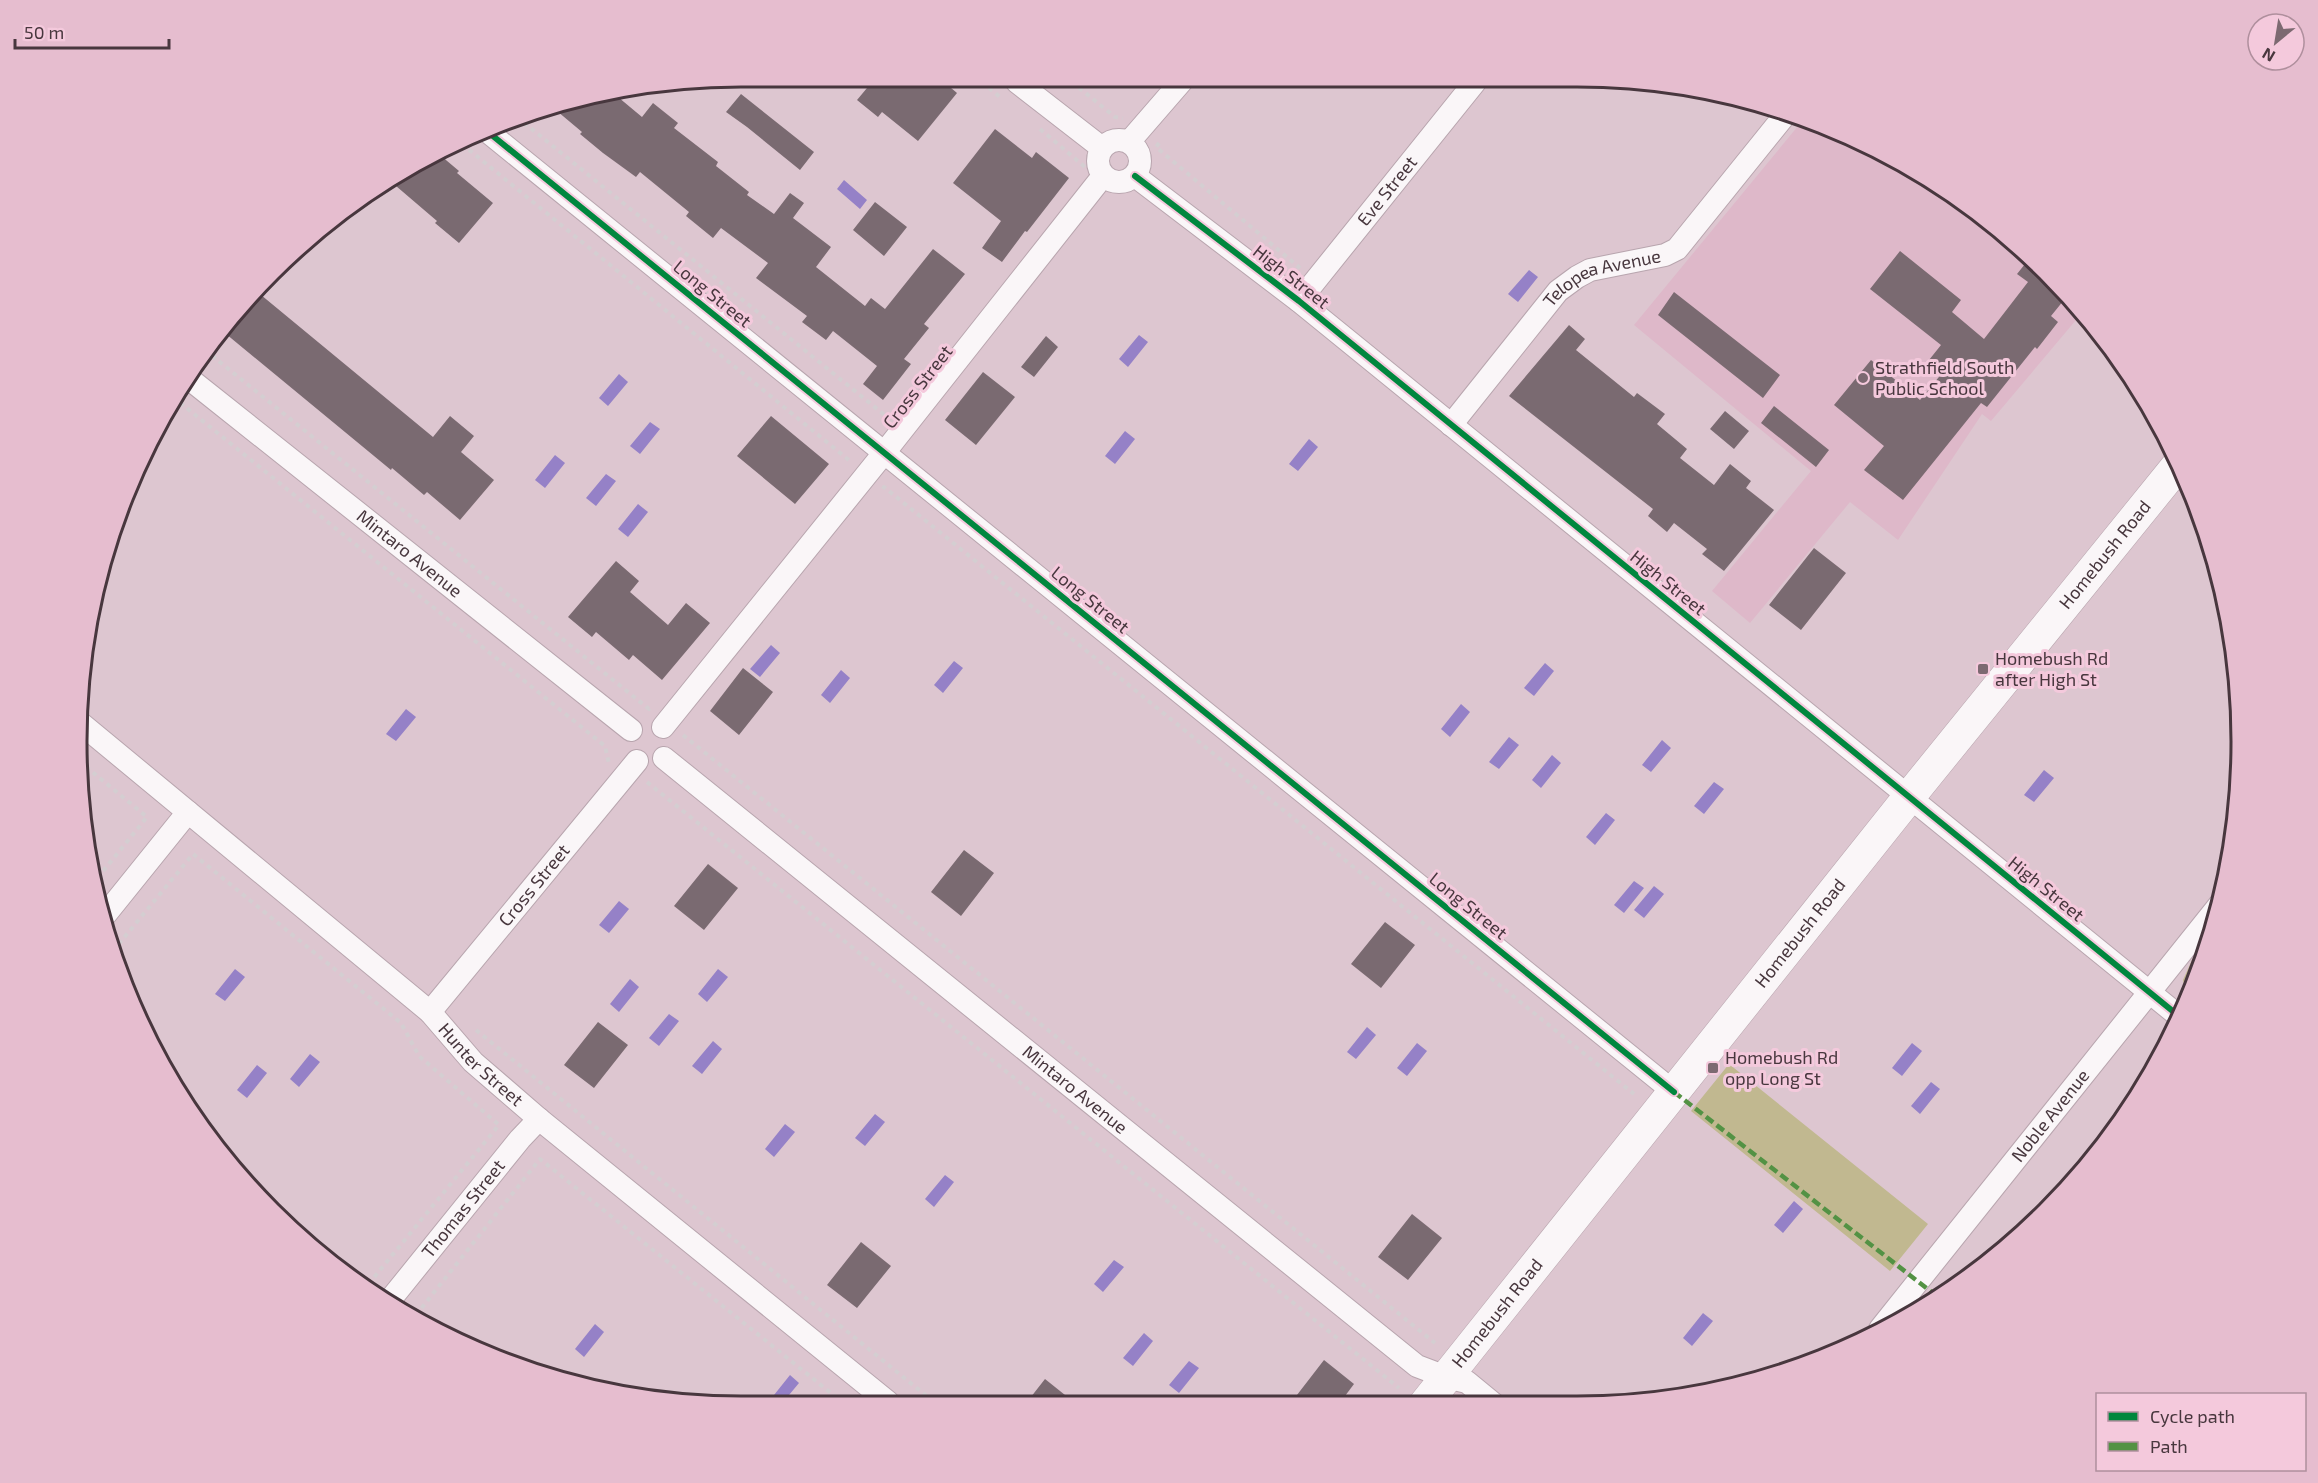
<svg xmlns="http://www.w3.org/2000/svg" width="2318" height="1483" font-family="'Exo 2',sans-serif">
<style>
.built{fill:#deb8c9}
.green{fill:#c1b890}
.water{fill:#9581c7}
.building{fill:#7a6a71}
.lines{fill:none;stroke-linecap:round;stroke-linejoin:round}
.street-casing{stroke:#b8a5ae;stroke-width:24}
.secondary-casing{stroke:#b8a5ae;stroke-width:33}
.path{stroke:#d4ced1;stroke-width:4;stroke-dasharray:4.5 4.5;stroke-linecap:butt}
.street{stroke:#faf6f8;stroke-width:22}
.secondary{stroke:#faf6f8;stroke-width:32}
.quiet{stroke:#539244;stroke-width:4.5;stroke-dasharray:9 4.5;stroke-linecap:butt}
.cycleway-casing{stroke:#f4c9dc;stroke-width:10}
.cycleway{stroke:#00873e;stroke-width:6}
.poi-dot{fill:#7c6971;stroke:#f4c9dc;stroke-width:2}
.labels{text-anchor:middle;stroke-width:6;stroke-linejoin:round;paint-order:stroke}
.street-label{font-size:18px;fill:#48373e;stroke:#f4c9dc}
.poi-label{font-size:18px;fill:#48373e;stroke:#f4c9dc;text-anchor:start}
.rim{fill:none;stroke:#48373e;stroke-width:3}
</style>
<rect width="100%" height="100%" fill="#ddc6d0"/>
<path class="built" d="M1803 120 1831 127 1982 214 2077 303 2105 342 2076 320 1991 421 1982 414 1898 540 1850 502 1750 623 1712 591 1811 471 1634 325Z"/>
<path class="green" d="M2192 960 2199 966 2187 999 2183 980Z
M1729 1064 1928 1224 1890 1271 1691 1111Z"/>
<path class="water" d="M844 180 867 200 860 209 837 189Z
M1529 270 1538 277 1518 302 1508 294Z
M1139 335 1148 342 1128 367 1119 359Z
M619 374 628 382 608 406 599 398Z
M650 422 660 429 640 454 630 446Z
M1125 431 1135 439 1115 464 1105 456Z
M1309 439 1318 447 1298 471 1289 464Z
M555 455 565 463 545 488 535 480Z
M606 474 616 481 596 506 586 498Z
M638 504 648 512 628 537 618 529Z
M771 645 780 653 760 677 750 669Z
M954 661 963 668 943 693 934 685Z
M1545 663 1554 671 1534 696 1524 688Z
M841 670 850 678 830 703 821 695Z
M1461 704 1470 712 1450 737 1441 729Z
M406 709 416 717 396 741 386 734Z
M1509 737 1519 745 1499 769 1489 762Z
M1662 740 1671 748 1651 772 1642 765Z
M1552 755 1561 763 1541 788 1532 780Z
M2044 770 2054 778 2034 802 2024 795Z
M1714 782 1724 789 1704 814 1694 806Z
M1606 813 1615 820 1595 845 1586 837Z
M1634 881 1644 888 1624 913 1614 905Z
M1654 886 1664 894 1644 918 1634 910Z
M619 901 629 909 609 933 599 925Z
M235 969 245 977 225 1001 215 994Z
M718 969 728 977 707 1002 698 994Z
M630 979 639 987 619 1012 610 1004Z
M669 1014 679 1021 659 1046 649 1038Z
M1367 1027 1376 1035 1356 1059 1347 1052Z
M713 1041 722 1049 702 1074 692 1066Z
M1417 1043 1427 1051 1407 1076 1397 1068Z
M1912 1043 1922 1051 1902 1076 1892 1068Z
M310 1054 320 1062 299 1087 290 1079Z
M257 1065 267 1073 247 1098 237 1090Z
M1931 1082 1940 1089 1920 1114 1911 1106Z
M875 1114 885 1122 865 1146 855 1138Z
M785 1124 795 1132 774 1157 765 1149Z
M945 1175 954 1182 934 1207 925 1199Z
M1794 1201 1803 1209 1783 1233 1774 1225Z
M1114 1260 1124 1267 1103 1292 1094 1284Z
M1703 1313 1713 1321 1692 1346 1683 1338Z
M595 1324 604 1332 584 1357 575 1349Z
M1144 1333 1153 1341 1133 1366 1123 1358Z
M1189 1361 1199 1368 1179 1393 1169 1385Z
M790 1375 799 1383 784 1401 770 1400Z"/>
<path class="building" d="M872 82H944L957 93 918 141 882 112 878 117 857 100Z
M612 92 642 117 653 103 678 123 674 128 718 162 716 166 749 192 747 195 774 214 790 193 804 203 793 218 831 247 816 267 865 306 871 298 885 309 933 249 965 274 924 324 929 328 904 359 911 364 883 400 863 384 877 366 833 331 826 340 802 322 807 316 756 278 768 263 721 228 713 238 686 216 689 212 640 172 636 177 603 153 580 134 582 132 551 106Z
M741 94 814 152 800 170 747 127 726 112Z
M995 129 1032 158 1036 152 1069 178 1027 232 1025 231 1002 262 982 248 1001 221 953 183Z
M440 155 459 171 457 173 493 203 459 243 435 223 437 221 389 180Z
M875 202 907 227 884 256 853 230Z
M1900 251 1961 300 1952 312 1984 339 2028 282 2017 274 2029 259 2068 295 2051 316 2058 322 2037 349 2035 347 1987 407 1981 403 1903 500 1864 470 1884 446 1834 405 1871 360 1920 400 1943 372 1929 360 1941 345 1870 289Z
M255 290 433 437 450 416 474 436 461 452 494 480 460 520 427 492 424 495 392 468 391 470 220 329Z
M1674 292 1780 375 1763 398 1658 315Z
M1569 325 1585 339 1576 350 1634 397 1637 393 1665 414 1657 424 1687 449 1680 458 1714 485 1730 464 1751 481 1746 488 1774 510 1724 571 1702 554 1707 549 1674 523 1667 532 1648 516 1653 509 1509 396Z
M1046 336 1058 347 1034 377 1021 367Z
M983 372 1015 397 976 445 945 420Z
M1774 406 1829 450 1816 467 1761 423Z
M1725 411 1749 431 1734 449 1710 429Z
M771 416 829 464 795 504 737 456Z
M1814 548 1846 573 1801 630 1769 605Z
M616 561 639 581 630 592 668 625 686 603 710 623 662 680 633 655 629 660 596 632 592 637 568 617Z
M743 668 773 692 739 735 710 711Z
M964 850 994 873 961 916 931 892Z
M708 864 738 888 704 930 674 906Z
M1385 922 1415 945 1381 988 1351 964Z
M598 1022 628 1045 594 1088 564 1065Z
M1412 1214 1442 1238 1408 1280 1378 1257Z
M861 1242 891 1266 857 1308 827 1285Z
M1324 1360 1354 1384 1339 1404H1290Z
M1045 1379 1075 1403 1027 1402Z"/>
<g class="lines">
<defs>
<g id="street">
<path d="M1017 82 1102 148"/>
<path d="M488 132 1674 1092"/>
<circle cx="1119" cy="161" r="21"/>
<path d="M1129 142 1181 82"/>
<path d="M1135 176 1299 301 2180 1017"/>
<path id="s1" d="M1299 301 1475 82"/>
<path id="s2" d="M187 377 631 730"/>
<path id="s3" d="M1451 425 1558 291 1577 277 1590 270 1665 255 1677 249 1785 115"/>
<path id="s4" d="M78 721 430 1012 473 1062 539 1119 888 1402"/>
<path d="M663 727 884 453 1103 176"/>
<path id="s5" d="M664 758 1417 1366 1446 1377 1467 1382 1495 1405"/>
<path d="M101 920 188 812"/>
<path id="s6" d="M430 1012 637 761"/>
<path id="s7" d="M390 1300 520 1139 539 1119"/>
<path id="s8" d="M1880 1329 2220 904"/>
</g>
<g id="secondary">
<path id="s9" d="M1425 1404 1909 797 2178 465"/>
</g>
</defs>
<use href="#street" class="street-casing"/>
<use href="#secondary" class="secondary-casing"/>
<path class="path" d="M982 82 1001 98
M1072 82 1115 117 1123 118
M517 117 887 417
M1040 129 1085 167
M1159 143 1156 147 1300 268
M462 144 850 461
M205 350 649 709 650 707
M173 397 605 746 609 764
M883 489 884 487 1634 1094
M683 735 1435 1343
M79 761 147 817 95 881
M647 782 1399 1388
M113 951 193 854 401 1023 419 1056 499 1125 367 1286
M476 1030 934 1402
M416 1315 540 1159 842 1402"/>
<use href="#street" class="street"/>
<use href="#secondary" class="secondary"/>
<path class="quiet" d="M1674 1092 1938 1297"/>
<defs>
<path id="cycleway" d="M488 132 1674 1092
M1135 176 1299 301 2180 1017"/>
</defs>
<use href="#cycleway" class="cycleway-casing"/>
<use href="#cycleway" class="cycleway"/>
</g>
<g class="poi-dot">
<circle cx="1863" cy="378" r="6"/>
<rect x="1977" y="663" width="12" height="12" rx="3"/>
<rect x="1707" y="1062" width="12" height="12" rx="3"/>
</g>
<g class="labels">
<g class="street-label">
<text dy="6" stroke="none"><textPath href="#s1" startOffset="141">Eve Street</textPath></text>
<text transform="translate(1291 277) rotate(38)" y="6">High Street</text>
<text dy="6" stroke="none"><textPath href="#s3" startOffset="218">Telopea Avenue</textPath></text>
<text transform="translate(712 294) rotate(39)" y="6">Long Street</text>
<text transform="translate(918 387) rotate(-52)" y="6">Cross Street</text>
<text dy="6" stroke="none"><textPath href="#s2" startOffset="284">Mintaro Avenue</textPath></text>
<text dy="6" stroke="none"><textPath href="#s9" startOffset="1088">Homebush Road</textPath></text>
<text transform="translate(1668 583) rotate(39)" y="6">High Street</text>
<text transform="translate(1090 600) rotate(39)" y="6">Long Street</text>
<text dy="6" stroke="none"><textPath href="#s6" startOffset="164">Cross Street</textPath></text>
<text transform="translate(2046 889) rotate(39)" y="6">High Street</text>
<text transform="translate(1468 906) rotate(39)" y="6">Long Street</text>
<text dy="6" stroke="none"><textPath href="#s9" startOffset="602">Homebush Road</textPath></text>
<text dy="6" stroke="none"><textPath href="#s4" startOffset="530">Hunter Street</textPath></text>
<text dy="6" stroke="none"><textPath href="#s5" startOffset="528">Mintaro Avenue</textPath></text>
<text dy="6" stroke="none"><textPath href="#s8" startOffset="273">Noble Avenue</textPath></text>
<text dy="6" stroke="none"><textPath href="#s7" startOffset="117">Thomas Street</textPath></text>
<text dy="6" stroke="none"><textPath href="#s9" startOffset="116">Homebush Road</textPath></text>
</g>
<g class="poi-label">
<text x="1875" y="374">Strathfield South<tspan x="1875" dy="21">Public School</tspan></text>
<text x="1995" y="665">Homebush Rd<tspan x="1995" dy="21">after High St</tspan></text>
<text x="1725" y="1064">Homebush Rd<tspan x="1725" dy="21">opp Long St</tspan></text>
</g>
</g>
<path d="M0 0H2318V1483H0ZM741 87H1577A654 654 0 0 1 2231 741V742A654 654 0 0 1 1577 1396H741A654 654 0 0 1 87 742V741A654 654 0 0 1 741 87Z" fill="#e6bdcf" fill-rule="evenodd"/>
<path class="rim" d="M741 87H1577A654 654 0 0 1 2231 741V742A654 654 0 0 1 1577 1396H741A654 654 0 0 1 87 742V741A654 654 0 0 1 741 87Z"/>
<rect x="2096" y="1393" width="210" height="78" fill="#f4c9dc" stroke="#af8f9d" stroke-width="1.5"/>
<rect x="2108" y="1412" width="30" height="9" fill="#00873e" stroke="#af8f9d" stroke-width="1.5"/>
<text x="2150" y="1423" font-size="18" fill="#48373e">Cycle path</text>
<rect x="2108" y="1442" width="30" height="9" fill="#539244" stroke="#af8f9d" stroke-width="1.5"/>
<text x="2150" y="1453" font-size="18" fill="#48373e">Path</text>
<g transform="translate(2276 42) rotate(210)"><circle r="28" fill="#f4c9dc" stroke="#af8f9d" stroke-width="1.5"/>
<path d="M0-4.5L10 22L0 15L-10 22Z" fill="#7c6971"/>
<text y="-9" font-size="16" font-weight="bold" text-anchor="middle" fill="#48373e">N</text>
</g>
<path d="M15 39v9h154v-9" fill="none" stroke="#48373e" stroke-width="3"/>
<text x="24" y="39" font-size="18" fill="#48373e" stroke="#f4c9dc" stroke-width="4.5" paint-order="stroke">50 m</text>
</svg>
